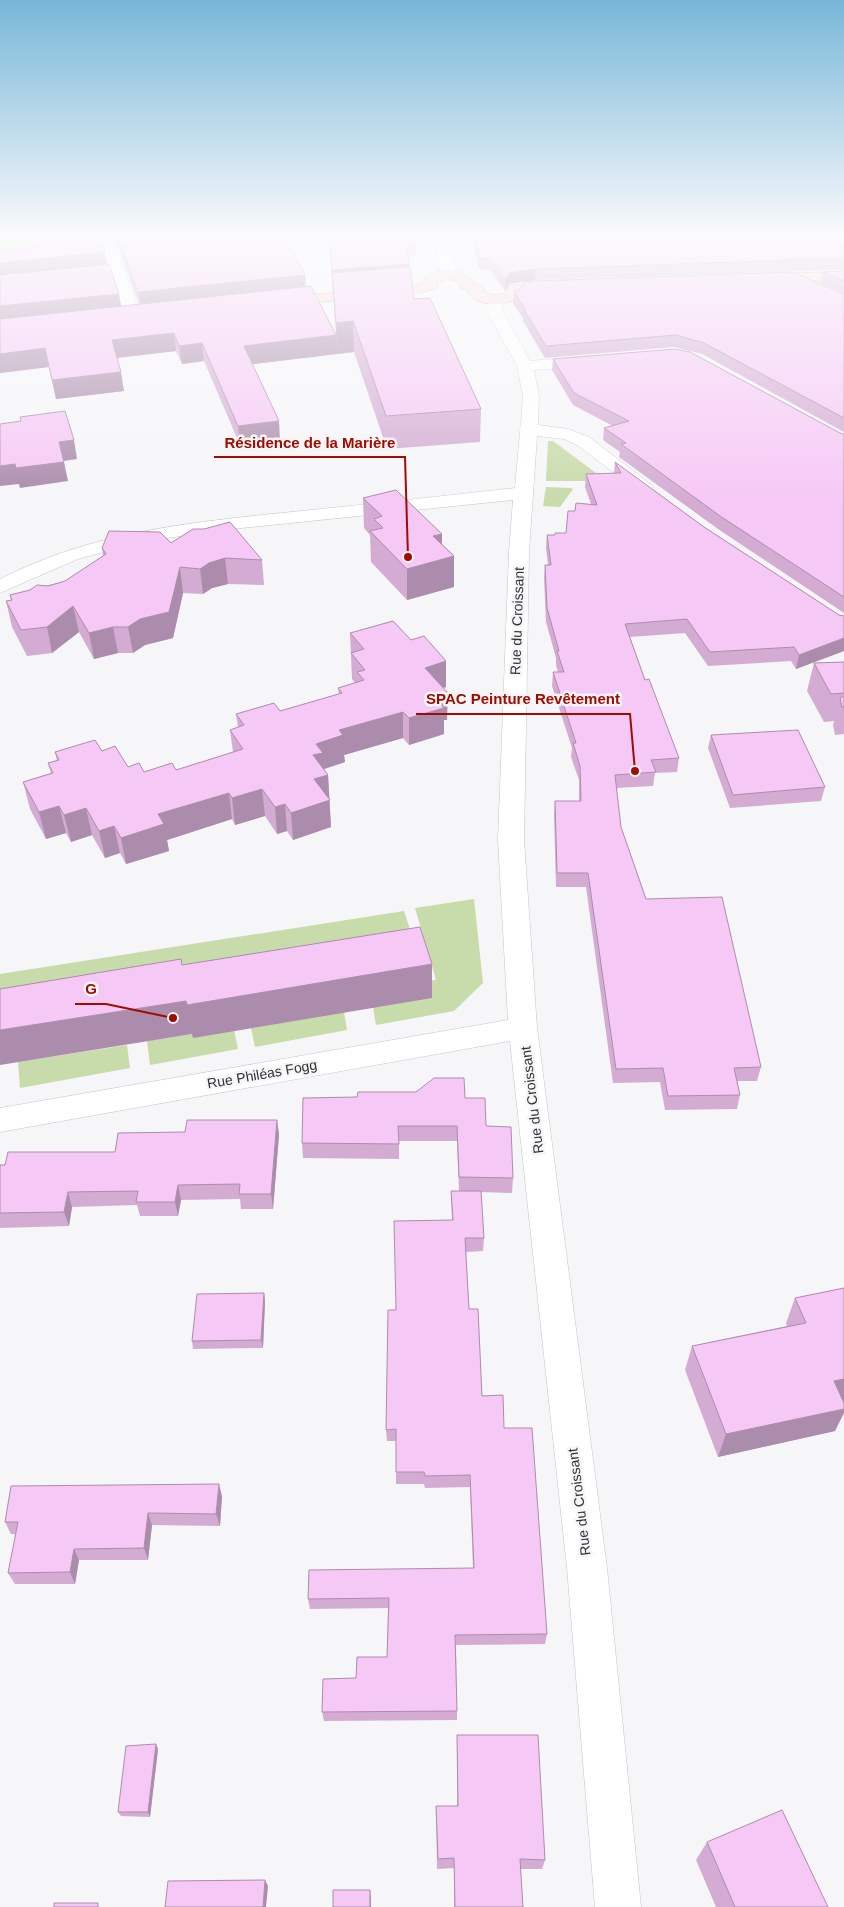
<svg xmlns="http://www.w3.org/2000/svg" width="844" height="1907" font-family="Helvetica,sans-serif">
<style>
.green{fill:#c8dbaa}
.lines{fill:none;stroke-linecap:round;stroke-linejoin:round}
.minor-casing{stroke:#c5c4c7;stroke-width:1}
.major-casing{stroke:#b4918e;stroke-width:1}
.minor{fill:#fff;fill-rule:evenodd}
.major{fill:#fcdcd9;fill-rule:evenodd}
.wall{fill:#d4acd3}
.shaded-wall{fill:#ac8cac}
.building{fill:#f6c8f5;stroke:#ac8cac}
.labels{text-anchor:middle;stroke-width:5;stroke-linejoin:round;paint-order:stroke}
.street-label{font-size:14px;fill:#333234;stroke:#f6f5f8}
.leader{fill:none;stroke:#a20b00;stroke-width:2}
.callout-dot{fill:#a20b00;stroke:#f6f5f8;stroke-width:2}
.callout-label{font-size:15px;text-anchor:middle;font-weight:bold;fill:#a20b00;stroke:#f6f5f8;stroke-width:5;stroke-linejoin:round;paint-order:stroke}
</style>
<rect width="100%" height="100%" fill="#f6f5f8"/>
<path class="green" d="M0 235H89L0 261Z
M548 441H553L604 479 602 481H546Z
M546 487 571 488 573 489 560 507 543 506Z
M474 899 483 983 454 1011 376 1025 373 1007 426 981 436 980 415 908Z
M404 911 420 960 0 1024V974Z
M344 1012 347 1030 255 1047 251 1028Z
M234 1030 238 1049 150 1065 147 1041 192 1034Z
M127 1045 130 1068 20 1088 18 1062Z"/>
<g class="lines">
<defs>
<path id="minor" d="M98 235H112L141 316 138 319H128L125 316 113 279 0 291V283L110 271Z
M435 235H449L456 275 454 278H444L439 268Z
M497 295 502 296 504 299 502 310 530 361 589 356 595 358 597 361 595 364 589 366 534 370 539 396 538 425 568 429 589 437 653 486 651 490 644 492 637 490 577 445 564 439 537 436 529 552 524 840 537 1028 607 1568 641 1907H595L567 1568 510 1041 0 1132V1108L508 1020 498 840 509 552 513 500 223 530 146 541 78 559 0 593V579C96 530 195 522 301 511 372 504 444 496 515 488L520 432 518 429 521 426 523 396 517 366 486 310 492 296Z"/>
<path id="major" d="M448 270 463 273 474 281V284L482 285 484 288 483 292 494 295 507 293V289L509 286 514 285 558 281 563 282 565 285 563 288 558 289 522 293 518 299C503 305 479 308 468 293L469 290 461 289 459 282 448 279 437 283 438 286 436 289 407 295 279 305 274 304 272 301 274 298 279 297 407 287 422 283C425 274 438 271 448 270Z
M844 272V280L766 282 761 281 759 278 761 275 766 274Z"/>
</defs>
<use href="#minor" class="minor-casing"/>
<use href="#major" class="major-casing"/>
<use href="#minor" class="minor"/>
<use href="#major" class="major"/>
</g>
<path class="wall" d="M59 235H99L107 264 121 306 139 304 114 235H284L306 287 336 335 329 235H416V256L408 257 414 299 481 409 480 442 387 449 354 352 337 354 336 336 337 354 252 364 280 440 240 445 204 361 182 364 176 351 117 358 124 391 56 399 49 367 0 373V251L37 247 60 239Z
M472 235H844V270L792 271 535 280 509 284 505 291 491 271 479 268 472 239Z
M844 271V293L820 283 822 272Z
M514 292 844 294V432L702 354 674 347 545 358 523 321V318L513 304Z
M553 359 840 433 844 434V613L718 529 619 457 620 452 603 440 604 428 613 426 573 405 552 370Z
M615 462 704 527 839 615 844 616V651L796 669 791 661 708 666 685 633 630 637 645 680 679 758 677 772 655 773 653 786 616 788 621 827 646 899 761 1067 757 1081H737L740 1095 737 1109 665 1110 660 1082 613 1083 586 887H556L554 815 555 801H579V780L571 757 572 748 552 686 553 672H558L556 665V658L546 622 544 578 545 565H548L546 548 547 535H555L566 533 575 511 591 504 585 487 586 474 614 473Z
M363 498 442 534V544L454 556V587L407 600 371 562 370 535 364 528Z
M171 543 262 560 264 585 228 584 212 588 203 594 183 593 173 638 145 645 133 653H118L94 659 79 632 52 653 27 656 12 627 6 601 11 600 10 595 65 581 103 556 102 548Z
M350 633 446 687 443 688 447 720H444V734L409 745 403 738 344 755 345 762 324 769 328 775 331 827 293 840 287 831 277 834 265 816 235 825 232 819 167 840 169 851 126 864 120 853 105 858 92 835 71 842 66 833 46 839 30 809 23 782 51 773 48 763 57 761 55 752 102 751 128 767 144 772 176 770 233 752 230 730 238 727 236 714 280 711 339 694 338 688 355 683 352 679Z
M844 662V734L835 735 833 725 834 721 824 722 807 691 814 663Z
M711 735 825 787 821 801 730 808 708 748Z
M465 1098 486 1126 513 1178 512 1193 481 1192 484 1238 483 1251 466 1252 469 1309 482 1396 504 1428 547 1634 545 1644 456 1645 457 1711V1720L324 1721 322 1712 356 1678 387 1657 388 1608 310 1609 308 1599 473 1568 470 1487 425 1488 424 1484H396V1441H387L386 1430 396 1310 452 1220 451 1191H459L457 1141H399V1159L303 1158 302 1143Z
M277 1120 279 1135 273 1209H241L240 1199 181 1200 178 1216H140L137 1205 72 1207 69 1226 0 1228V1165L115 1152 185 1132Z
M844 1288V1401H843L835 1431 718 1457 685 1370 692 1346 787 1326 786 1323 795 1298Z
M264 1293 265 1301 263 1348 193 1349 192 1341Z
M222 1496 220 1526 152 1525 148 1560H79L75 1584H15L8 1573 16 1534H11L5 1522Z
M457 1735 545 1860 542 1869H520L523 1907H454V1868L437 1869 436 1806H457Z
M158 1749 150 1817 121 1816 118 1812Z
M707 1842 828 1907H716L696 1860Z"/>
<path class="shaded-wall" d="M105 252 107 269 0 281V263Z
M409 264V285L332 273 333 291 332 270Z
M536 269 535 280 509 284 505 291 506 280 509 273Z
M305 275 306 293 141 309 138 292Z
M119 294 122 311 0 324V306Z
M353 321 354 352 337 354 336 323Z
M174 333 176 351 115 358 112 340Z
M336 335 337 354 245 365 244 346Z
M202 343 204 361 182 364 179 346Z
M45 348 49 367 0 373V354Z
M121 372 124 391 56 399 52 380Z
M279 421 280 440 240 445 238 426Z
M74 440 77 459 63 461 59 442Z
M64 462 68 481 20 488 19 484 0 486V466L15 464Z
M442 534V559L454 556V587L407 600V569L433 536Z
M225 558 228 584 212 588 203 594 200 569 209 563Z
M180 567 183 593 173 638 145 645 133 653 128 627Z
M73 606 79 632 52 653 47 627Z
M113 627 118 653 94 659 89 633Z
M844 638V651L796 669 799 655Z
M446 661V687L425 694V668Z
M448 693 447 720H444V734L409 745V718L435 697Z
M403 712V738L344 755 345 762 324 769V776L328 775 331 827 293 840 291 813 314 779 313 755 316 744 339 730Z
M262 789 265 816 235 825 232 798Z
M229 793 232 819 167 840 169 851 126 864 121 838 158 814Z
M285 804 287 831 277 834 275 807Z
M59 806 66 833 46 839 39 812Z
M86 808 92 835 71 842 64 815Z
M114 826 120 853 105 858 99 831Z
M432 964V998L193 1038 192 1034 0 1065V1030L186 1001Z
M277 1120 279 1135 273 1209 271 1194Z
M178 1185 181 1200 178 1216 175 1202Z
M68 1192 72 1207 69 1226 64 1212Z
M264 1293 265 1301 263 1348 261 1340Z
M844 1379V1401L823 1405 834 1381Z
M844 1409V1413L835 1431 718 1457 726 1434Z
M219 1484 222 1496 220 1526 216 1514Z
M148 1513 152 1525 148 1560 144 1548Z
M74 1549 79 1560 75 1584 70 1572Z
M156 1744 158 1749 150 1817 148 1812Z
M265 1880 268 1886 266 1907H263Z
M370 1890 371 1899V1907H370Z"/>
<path class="building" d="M61 235H99L105 252 0 263V251L37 247V241L63 239Z
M117 235H284L305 275 138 292Z
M329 235H416V236L405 237 409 264 332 270Z
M474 235H844V259L794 260 536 269 509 273 506 280 492 260 479 257Z
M109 264 119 294 0 306V275Z
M410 267 414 299 430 298 481 409 386 416 353 321 336 323 332 273Z
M844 271V281L822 272Z
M793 272 844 294V418L704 343 676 335 546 346 524 310H526L514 292 520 289 525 282 536 281Z
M311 286 336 335 244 346 279 421 238 426 202 343 179 346 174 333 112 340 121 372 52 380 45 348 0 354V319Z
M675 349 690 352 840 433 844 434V597L720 516 621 444 626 443 604 428 629 421 574 393 553 359Z
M65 411 74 440 59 442 64 462 16 468 15 464 0 466V424L21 421 20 417Z
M615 462 704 527 839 615 844 616V638L799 655 794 647 710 652 687 619 625 624 645 680 649 679 679 758 651 760 656 772 615 775 621 827 646 899 722 897 761 1067 734 1068 740 1095 668 1096 663 1068 616 1069 588 873H557L555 801H581L580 766 573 743H576L553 672H564L557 651H559L547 608 545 565H551L547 535H555V533H566L568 511H575L576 503 597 505 586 474 621 473Z
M396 490 442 534 433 536 454 556 407 569 370 531 383 528 374 519 382 516 363 498Z
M230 522 262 560 225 558 209 563 200 569 180 567 169 612 140 619 128 627H113L89 633 73 606 47 627 21 630 6 601 12 600 10 595 30 590 37 585 48 586 65 581 106 554 102 548 109 531 160 532 171 543 193 529H204Z
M393 621 411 640 424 636 446 661 425 668 448 693 435 697 444 708 409 718 403 712 339 730 343 735 316 744 323 753 313 755 328 775 314 779 330 800 291 813 285 804 275 807 262 789 232 798 229 793 158 814 164 824 121 838 114 826 99 831 86 808 64 815 59 806 39 812 23 782 53 773 48 763 59 760 55 752 95 740 102 751 115 746 128 767 139 763 144 772 172 763 176 770 243 749 230 730 244 725 236 714 274 703 280 711 342 693 338 688 364 680 357 672 365 670 351 653 364 649 350 633Z
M844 662V693L831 694 814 663Z
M844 696V707H842L840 698Z
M798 730 825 787 733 795 711 735Z
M420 927 432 964 187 1005 186 1001 0 1030V989L181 959 182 965Z
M434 1078H464L465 1098H485L486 1126 511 1127 513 1178 459 1177 457 1126H398L399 1144 302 1143 303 1098 357 1097 358 1092H416Z
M187 1120H277L271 1194H239L240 1184 178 1185 175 1202H136L138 1191 68 1192 64 1212 0 1213V1165H5L8 1152H115L118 1133 185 1132Z
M451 1191H481L484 1238H465L469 1309H478L482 1396 503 1395 504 1428H532L547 1634 455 1635 457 1711 322 1712 323 1679 356 1678 357 1657H387L389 1598 308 1599 309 1570 474 1568 470 1475 425 1476 424 1472H396V1429L386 1430 388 1310H396L394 1221 453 1220Z
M844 1288V1379L834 1381 844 1403V1409L726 1434 692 1346 806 1323 795 1298Z
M264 1293 261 1340 192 1341 197 1294Z
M219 1484 216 1514 148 1513 144 1548 74 1549 70 1572 8 1573 18 1522H5L11 1486Z
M457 1735H538L545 1860 520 1859 523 1907H455L454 1858 438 1859 436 1806H458Z
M156 1744 148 1812H118L126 1746Z
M782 1810 828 1907H735L707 1842Z
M265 1880 263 1907H165L168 1881Z
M333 1890H370V1907H333Z
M54 1903H98V1907H54Z"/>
<linearGradient id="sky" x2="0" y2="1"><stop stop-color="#77b7d8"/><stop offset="0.47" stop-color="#fbfafc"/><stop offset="1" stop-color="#fbfafc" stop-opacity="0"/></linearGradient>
<rect width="844" height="502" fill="url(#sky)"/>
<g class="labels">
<g class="street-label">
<text transform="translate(517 621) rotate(-88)" y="5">Rue du Croissant</text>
<text transform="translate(262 1074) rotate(-10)" y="5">Rue Philéas Fogg</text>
<text transform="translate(532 1100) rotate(-97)" y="5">Rue du Croissant</text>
<text transform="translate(579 1502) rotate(-97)" y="5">Rue du Croissant</text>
</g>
</g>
<path class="leader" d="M408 557L405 457H214M635 771L630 714H416M173 1018L106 1004H75"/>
<g class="callout-dot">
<circle cx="408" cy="557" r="5"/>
<circle cx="635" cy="771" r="5"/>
<circle cx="173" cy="1018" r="5"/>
</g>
<g class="callout-label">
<text x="310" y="448">Résidence de la Marière</text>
<text x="523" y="704">SPAC Peinture Revêtement</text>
<text x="91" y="994">G</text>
</g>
</svg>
